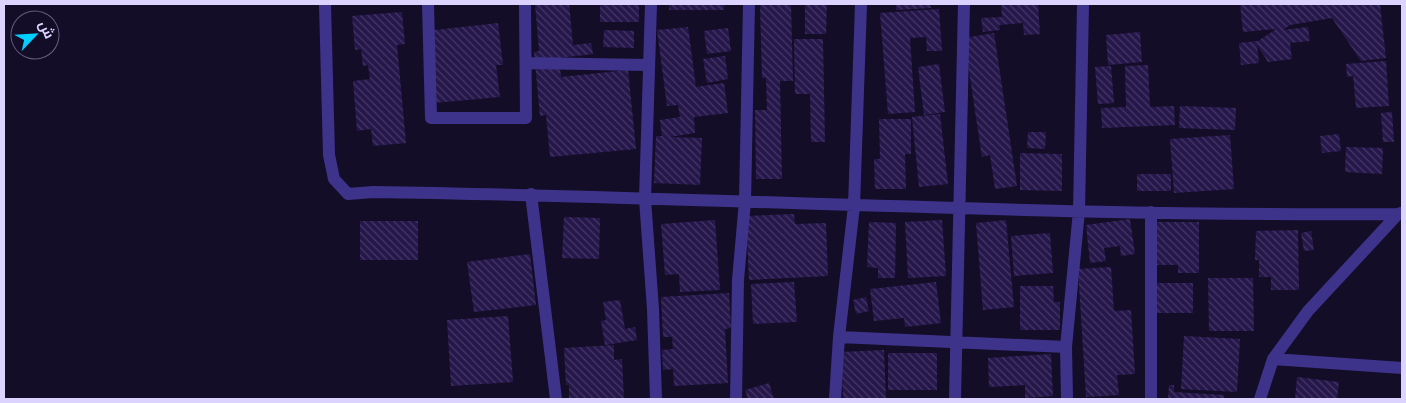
<svg xmlns="http://www.w3.org/2000/svg" width="1406" height="403" font-family="Mulish,Cairo,sans-serif">
<style>
.building{fill:url(#building-back-hatch)}
.lines{fill:none;stroke-linecap:round;stroke-linejoin:round}
.minor{stroke:#3e338b;stroke-width:12}
</style>
<defs>
<pattern id="building-back-hatch" width="6" height="6" patternUnits="userSpaceOnUse" patternTransform="scale(1.25)"><rect width="6" height="6" fill="#26174b"/><path d="M-1 5l2 2M0 0l6 6M5-1l2 2" fill="none" stroke="#453866"/></pattern>
</defs>
<rect width="100%" height="100%" fill="#140d28"/>
<path class="building" d="M535 4H569L573 45 591 43 593 54 559 58 561 77 628 70 636 149 550 157 546 115 540 116 534 52 539 51Z
M600 4H639V22H600Z
M669 4H724V10H669Z
M760 4H791L793 81H780L782 179H756L755 110H767L766 78H762Z
M805 4H827L826 34H805Z
M896 4H930L931 8 896 10Z
M1001 4H1038L1040 34 1024 35 1023 23 999 25 1000 30 983 32 981 18 1002 17Z
M1240 4H1380L1386 58 1361 61 1332 18 1290 25 1283 30 1308 27 1310 41 1290 43 1292 59 1268 62 1257 45 1259 63 1241 65 1239 43 1258 41 1276 29 1243 32Z
M939 9 942 51H927L926 37 910 38 915 112 888 114 880 13Z
M402 12 405 44 397 45 406 143 373 146 371 129 357 131 353 81 370 79 368 65 363 66 361 49 355 50 352 16Z
M498 23 503 65H496L500 97 434 103 426 31Z
M688 27 696 87 724 83 728 113 694 117 695 133 669 137 702 138 700 185 654 183 656 136H662L660 120 680 117 678 105 667 106 657 30Z
M728 28 731 51 707 54 704 31Z
M604 30 634 31V48L603 47Z
M1140 32 1142 62 1108 65 1106 35Z
M994 33 1017 186 995 189 990 155 982 157 964 38Z
M794 39H823L825 142H811L810 94H795Z
M725 56 728 79 707 83 703 59Z
M1386 61 1389 106 1356 108 1353 76 1347 77 1346 64Z
M939 64 945 112 924 115 918 67Z
M1148 65 1150 107 1174 106 1175 125 1102 128 1101 108 1126 107 1125 66Z
M1111 66 1114 103 1098 104 1095 67Z
M1180 106 1236 108 1235 130 1179 128Z
M1392 112 1394 142H1383L1381 113Z
M940 114 948 184 919 187 912 117Z
M879 119H911V154H905L906 189H875L874 159H880Z
M1028 132H1046L1045 149 1027 148Z
M1339 134 1341 151 1322 153 1320 136Z
M1230 135 1234 189 1174 193 1170 139Z
M1346 147 1383 148 1382 174 1345 172Z
M1020 153 1062 154V191L1020 190Z
M1137 174H1171V191H1137Z
M794 214 795 224 826 223 828 276 749 280 746 216Z
M564 217 600 218 599 259 562 258Z
M1130 219 1135 254 1121 256 1120 246 1104 248 1106 261 1090 263 1086 225Z
M715 220 720 290 680 292 679 274 665 275 661 224Z
M942 220 946 276 908 278 905 222Z
M1006 220 1014 307 983 310 976 223Z
M360 221H418V260H360Z
M869 222 896 223 895 278H878V268L867 267Z
M1155 222H1199V273H1178V265H1155Z
M1298 230 1299 290H1271V277H1259V260H1255L1256 231Z
M1311 231 1314 250 1304 251 1301 233Z
M1050 233 1053 273 1014 276 1011 236Z
M530 254 536 305 474 312 467 262Z
M1111 267 1114 311 1131 310 1135 374 1117 375 1119 395 1086 397 1078 269Z
M1208 278H1253L1254 331H1209Z
M794 282 797 322 753 324 751 284Z
M936 282 941 323 905 327 904 318 874 321 870 289Z
M1152 283H1193V313H1152Z
M1020 286H1053L1054 302H1060V330H1020Z
M729 293 731 328 725 329 728 383 674 386 673 369 663 370 662 350 673 349 672 337H663L661 297Z
M866 297 869 311 856 314 853 300Z
M620 300 625 329 635 327 637 340 605 345 601 321 606 320 603 302Z
M508 316 513 382 451 386 447 320Z
M1184 336 1240 339 1237 392 1181 389Z
M614 345V360L622 359 624 399H569V385H566L564 348Z
M884 350 886 399H843L841 352Z
M888 353H937V390H888Z
M1051 354 1053 396 1025 398V385L989 387 988 358Z
M1297 377 1339 382 1337 399H1295Z
M769 383 774 399H748L745 390Z
M1169 385H1174V392L1224 395V399H1168Z"/>
<g class="lines">
<path class="minor" d="M325 4 329 155 334 179 348 194 373 192C715 197 1056 217 1398 214
M428 4 431 118H526L525 4
M651 4 645 199 653 309 656 399
M526 63 648 65
M531 194 556 399
M1151 212V399
M839 337 1066 347
M1273 359 1402 368
M736 399 738 280 745 201 749 4
M835 399 839 337 854 206 861 4
M955 399 964 4
M1067 399 1066 347 1079 211 1083 4
M1260 399 1273 359 1308 311 1398 214 1401 213"/>
</g>
<rect width="1406" height="403" fill="none" stroke="#dcd4ff" stroke-width="10"/>
<g transform="translate(35 35) rotate(65)"><circle r="24" fill="#140d28" stroke="#645d7e"/>
<path d="M0-4L9 19L0 12L-9 19Z" fill="#00cfff"/>
<text y="-8" font-size="14" font-weight="bold" text-anchor="middle" fill="#dcd4ff">ش</text>
</g>
</svg>
